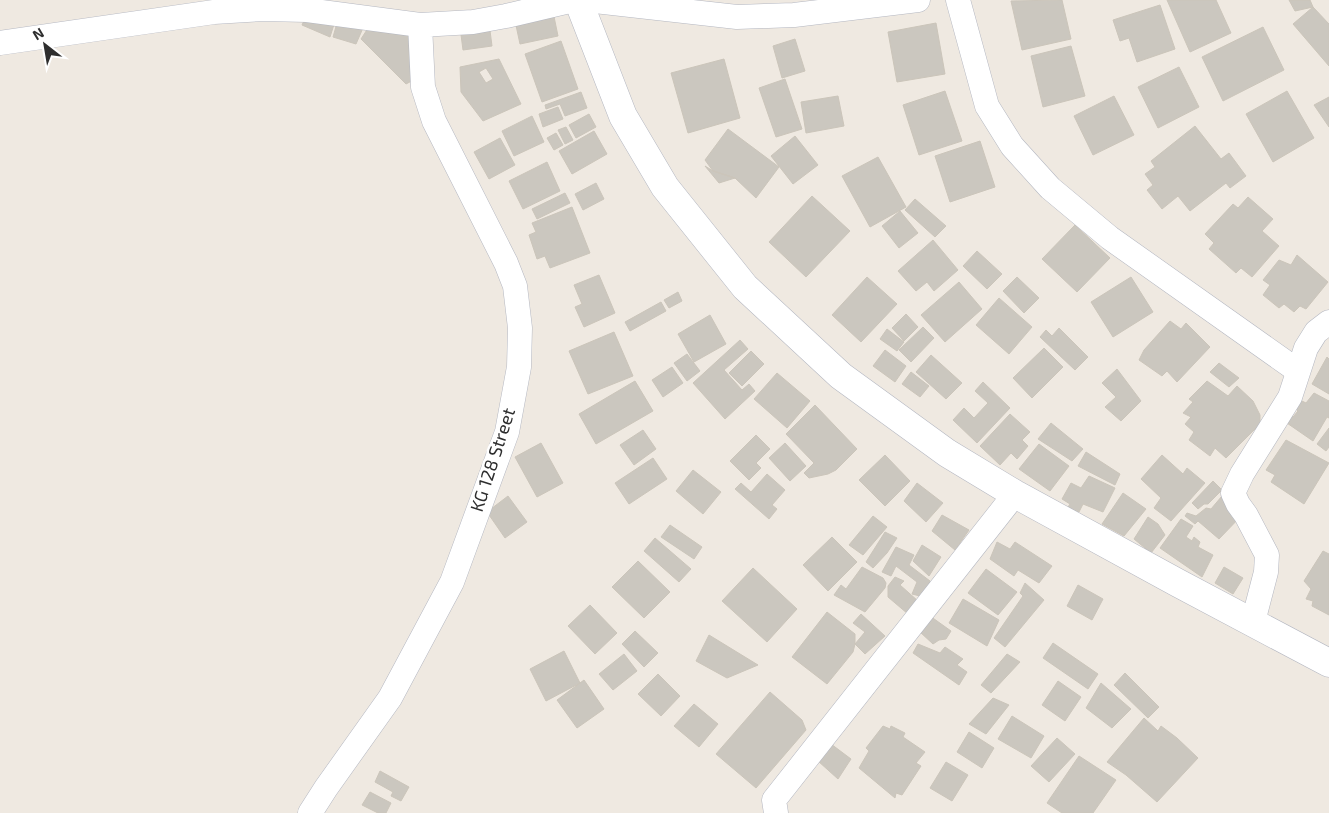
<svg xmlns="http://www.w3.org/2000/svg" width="1329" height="813" font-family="'Exo 2',sans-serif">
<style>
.building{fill:#cbc7bf;stroke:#cbc5ba;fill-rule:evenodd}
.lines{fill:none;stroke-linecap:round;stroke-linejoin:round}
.minor-casing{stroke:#b4b7c1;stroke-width:25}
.secondary-casing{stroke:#b4b7c1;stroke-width:29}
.minor{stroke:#fff;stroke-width:24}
.secondary{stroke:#fff;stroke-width:28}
.labels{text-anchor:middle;stroke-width:5;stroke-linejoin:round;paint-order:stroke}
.street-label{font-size:18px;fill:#2e2e2e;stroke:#fff}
</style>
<rect width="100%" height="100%" fill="#efe9e1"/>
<path class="building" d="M1062 0 1071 39 1022 50 1011 1Z
M1167 0H1216L1231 33 1190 52Z
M1289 0H1310L1313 7 1295 11Z
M1160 5 1175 49 1137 62 1129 38 1120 41 1113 20Z
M552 7 558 36 520 44 514 16Z
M1313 7 1329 24V66L1293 24Z
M308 12 337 15 330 37 302 25Z
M339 16 366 21 356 44 333 37Z
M372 22 394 24 413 39 419 77 406 84 361 39Z
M489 23 492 46 463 50 460 27Z
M936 23 945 74 897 82 888 32Z
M1263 27 1284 70 1223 101 1202 57Z
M795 39 805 71 782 78 773 46Z
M561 41 578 89 542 102 525 54Z
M1071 46 1085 96 1043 107 1031 56Z
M499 59 521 104 483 121 461 92 460 67ZM486 68 493 79 486 83 479 72Z
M724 59 740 118 688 133 671 73Z
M1179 67 1199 107 1158 128 1138 87Z
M785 79 802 129 776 137 759 88Z
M945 91 962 141 919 155 903 105Z
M1287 91 1314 138 1273 162 1246 114Z
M581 92 587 108 565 116 560 104 546 109 545 105Z
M838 96 844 126 806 133 801 102Z
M1114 96 1134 135 1093 155 1074 116Z
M1329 97V127L1314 105Z
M558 107 563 119 543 127 539 114Z
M589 114 596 127 576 138 569 125Z
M532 116 544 142 514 156 502 131Z
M1195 126 1221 159 1229 153 1246 176 1230 188 1226 183 1190 211 1178 196 1162 209 1147 190 1153 185 1145 174 1155 167 1151 161Z
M566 127 573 140 565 144 558 130Z
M728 129 779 167 756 198 735 178 713 171 705 160Z
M594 131 607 154 572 174 559 151Z
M556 133 563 145 554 150 547 138Z
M795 136 818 165 793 184 771 156Z
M500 138 515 165 489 179 474 152Z
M980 141 995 187 950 202 935 156Z
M878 157 906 207 870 227 842 176Z
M547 162 560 191 523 209 509 181Z
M705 166 713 171 735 178 719 183Z
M596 183 604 199 583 210 575 194Z
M565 193 570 203 537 219 532 209Z
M812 196 850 231 806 277 769 242Z
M1248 197 1273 219 1262 231 1279 246 1252 277 1241 268 1236 273 1209 249 1214 243 1205 234 1233 204 1238 208Z
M915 199 946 226 935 237 905 210Z
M572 207 590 253 550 268 545 256 537 259 529 235 536 232 532 223Z
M900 211 918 233 899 248 882 226Z
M1075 225 1110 258 1077 292 1042 259Z
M933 240 958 270 934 291 927 282 916 291 898 271Z
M977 251 1002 274 987 289 963 266Z
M1297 255 1328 282 1306 309 1300 306 1294 312 1284 304 1279 308 1263 295 1270 285 1263 280 1279 260 1291 265Z
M599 275 615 313 584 327 575 307 582 304 574 285Z
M867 277 897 304 861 342 832 315Z
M1017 277 1039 298 1024 313 1003 291Z
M1131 277 1153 312 1113 337 1091 302Z
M959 282 982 309 945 342 921 315Z
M678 292 682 301 669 308 664 300Z
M999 298 1032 327 1009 354 976 325Z
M661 302 666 311 630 331 625 322Z
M906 314 918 327 904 341 892 328Z
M710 315 726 344 694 362 678 334Z
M1170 321 1181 329 1186 323 1210 347 1177 382 1167 371 1162 376 1139 360 1144 350Z
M923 327 934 338 911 362 899 350Z
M1059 328 1088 357 1075 370 1040 337 1046 330 1052 336Z
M887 329 904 342 897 351 880 339Z
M614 332 633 376 588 394 569 351Z
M740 340 748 349 724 370 742 390 749 384 755 391 725 419 693 383Z
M1044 348 1063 367 1032 398 1013 378Z
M885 350 906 366 895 382 873 366Z
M751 351 764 364 742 386 729 373Z
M687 354 700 371 687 381 674 363Z
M931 355 962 383 946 399 916 372Z
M1327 357 1329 359V394L1312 384Z
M1219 363 1239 378 1229 387 1210 372Z
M672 367 683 383 663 397 652 380Z
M1117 369 1141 401 1121 421 1105 407 1116 397 1102 383Z
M911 372 929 386 920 397 902 384Z
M777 373 810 401 787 428 754 399Z
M635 381 653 411 596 444 579 414Z
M1207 381 1228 396 1237 386 1253 401 1260 415V424L1226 458 1215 448 1210 456 1189 440 1194 432 1185 424 1191 417 1183 413 1193 402 1189 399Z
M983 382 1010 408 977 443 953 420 964 408 974 418 988 403 975 391Z
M1314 393 1329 401V418L1327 417 1313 441 1284 421 1289 415 1293 417 1298 411 1293 406 1300 400 1306 403Z
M815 405 857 449 836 470 828 474 809 478 804 473 814 463 786 434Z
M1010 414 1030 432 1022 440 1028 446 1017 459 1011 453 1000 465 980 446Z
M1051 423 1083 449 1072 461 1038 439Z
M1329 428V447L1326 451 1317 444Z
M643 430 656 449 634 465 620 445Z
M756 435 770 449 756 463 761 468 749 480 730 461Z
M1286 440 1329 463 1304 504 1271 482 1275 475 1266 470Z
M541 443 563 483 537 497 515 457Z
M785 443 806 466 790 481 769 458Z
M1039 444 1069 466 1050 491 1019 469Z
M1086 452 1120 474 1115 485 1078 466Z
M885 455 910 481 885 506 859 480Z
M1162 455 1183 474 1187 468 1205 483 1171 521 1154 508 1161 498 1141 479Z
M653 458 667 479 629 504 615 483Z
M693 470 721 492 703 514 676 491Z
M767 474 785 490 772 505 777 509 769 519 735 489 741 483 751 492Z
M1089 476 1115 488 1103 512 1083 504 1079 512 1068 507 1070 504 1062 499 1071 483 1081 488Z
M1213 481 1222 490 1208 504H1204L1198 509 1192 503Z
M917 483 943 503 926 522 904 501Z
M1123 493 1146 509 1124 536 1102 524Z
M508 496 527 522 505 538 487 512Z
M1222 496 1243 514 1219 539 1198 521 1195 524 1185 516 1187 513 1196 516 1206 508 1211 509Z
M942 515 969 530 955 550 932 531Z
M873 516 887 527 863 555 849 545Z
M1148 517 1158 524 1165 535 1151 553 1134 539Z
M1181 519 1193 526 1186 537 1192 541 1194 537 1200 542 1198 547 1213 555 1202 577 1160 548Z
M670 525 702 547 694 559 661 537Z
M885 532 897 538 887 553 873 568 866 562Z
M832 537 857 562 828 591 803 565Z
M655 538 691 569 679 582 644 551Z
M997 542 1010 549 1015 542 1052 566 1039 583 1018 570 1014 576 990 559Z
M922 545 941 557 929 576 913 561Z
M896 547 914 555 909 565 930 581 924 597 912 594 917 582 896 566 891 576 882 572Z
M1323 551 1329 554V615L1312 606 1313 601 1306 599 1311 589 1304 581Z
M638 561 670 592 644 618 612 587Z
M862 567 883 578 886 583 885 588 865 612 834 595 841 585 846 589Z
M1224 567 1243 578 1233 594 1215 583Z
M753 568 797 609 767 642 722 601Z
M986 569 1017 592 998 615 968 593Z
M895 577 904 581 900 585 918 601 908 614 888 597V586Z
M1025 583 1044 600 1005 647 994 638 1023 596 1020 593Z
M1078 585 1103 599 1092 620 1067 606Z
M963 599 999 620 987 646 949 623Z
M590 605 617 633 595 654 568 626Z
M827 612 855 634V644L853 652 827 684 792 657Z
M861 614 885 636 865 654 855 644 865 632 853 623Z
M930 616 951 631 946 639 939 640 933 644 920 632Z
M635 631 658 653 644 667 622 644Z
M709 635 758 665 727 678 696 661Z
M1053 643 1098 674 1088 689 1043 658Z
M918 644 940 653 945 647 963 659 957 665 967 672 959 685 913 653Z
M564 651 580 683 546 701 530 669Z
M624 654 637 671 613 690 599 674Z
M1007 654 1020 662 991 693 981 685Z
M1125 673 1159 707 1148 718 1114 685Z
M658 674 680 696 661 716 638 694Z
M584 680 604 709 577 728 557 700Z
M1058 681 1081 697 1065 721 1042 705Z
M1101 683 1131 709 1112 728 1086 708Z
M770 692 802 720 806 730 756 788 716 754Z
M993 698 1009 705 986 734 969 724Z
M694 704 718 724 699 747 674 726Z
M1012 716 1044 736 1031 758 998 739Z
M1144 718 1158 731 1161 726 1177 738 1198 758 1157 802 1126 775 1107 762Z
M883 726 890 729 891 726 905 733 903 737 925 752 916 763 921 766 902 795 896 793 895 798 859 768 869 751 866 748Z
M969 732 994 748 982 768 957 752Z
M1057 738 1075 754 1049 782 1031 766Z
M831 744 851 759 838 779 818 761Z
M1079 756 1116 780 1093 813H1062L1047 803Z
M946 762 968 775 952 801 930 788Z
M380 771 409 787 401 801 391 796 393 792 375 782Z
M370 792 391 803 386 813H378L362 805Z"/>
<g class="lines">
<defs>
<path id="minor" d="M586 0 737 17 794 15 918 0
M958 0 987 106 1012 146 1050 188 1110 238 1298 371
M0 43 214 12 264 9 307 10 420 25 473 22 506 16 574 0
M1253 622 1266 572 1267 555 1246 515 1238 504 1233 493 1242 474 1290 397 1306 348 1316 332 1329 322
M310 813 326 788 390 698 452 582 507 432 519 367 520 328 515 286 506 263 434 121 423 87 420 25
M776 813 774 800 1015 494"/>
<path id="secondary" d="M578 0 623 116 665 187 745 287 841 376 947 453 1015 494 1178 583 1329 663"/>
</defs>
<use href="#minor" class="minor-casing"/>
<use href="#secondary" class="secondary-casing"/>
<use href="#minor" class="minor"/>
<use href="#secondary" class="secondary"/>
</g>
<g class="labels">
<g class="street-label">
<text transform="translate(493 460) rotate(-72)" y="6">KG 128 Street</text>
</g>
</g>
<g transform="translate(45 45) rotate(329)" stroke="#ffffff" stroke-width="4" paint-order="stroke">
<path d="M0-4L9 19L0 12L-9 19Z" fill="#2e2e2e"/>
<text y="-8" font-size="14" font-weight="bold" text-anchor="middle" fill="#2e2e2e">N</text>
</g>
</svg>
